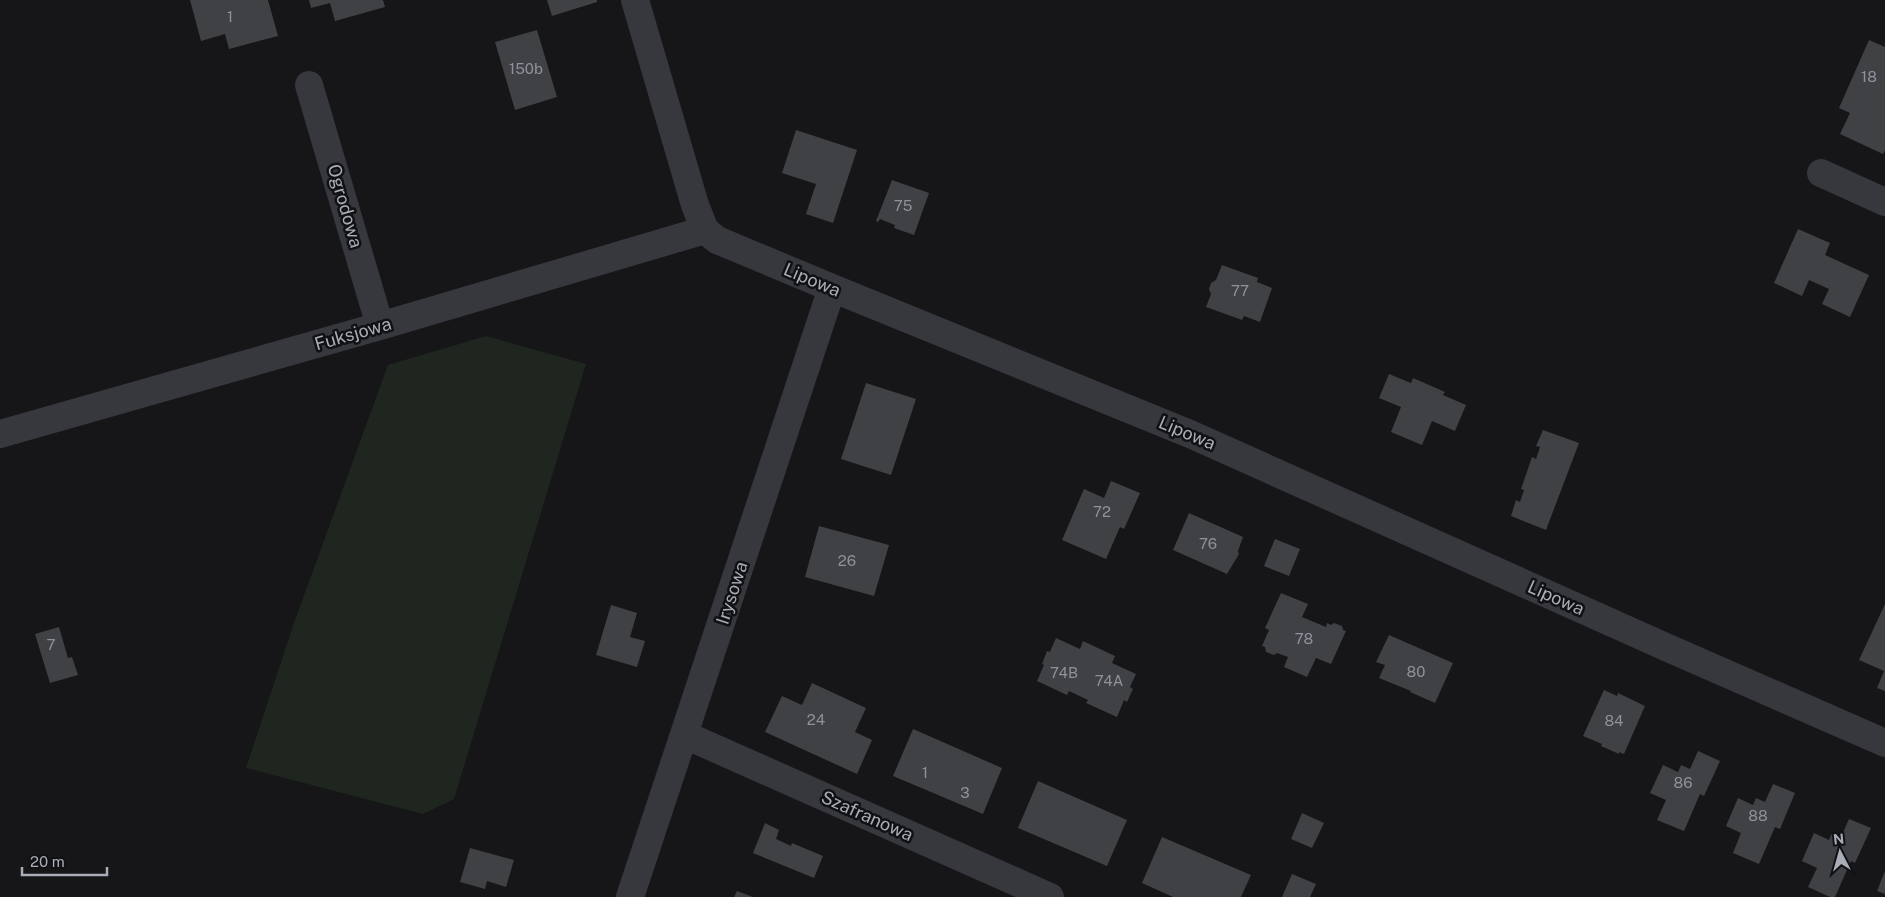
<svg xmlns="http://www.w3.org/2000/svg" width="1885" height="897" font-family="'Public Sans',sans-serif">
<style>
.green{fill:#1e261f}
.building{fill:#404145}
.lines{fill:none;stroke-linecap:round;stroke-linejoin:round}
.street{stroke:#37383d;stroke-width:28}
.labels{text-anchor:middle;stroke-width:5;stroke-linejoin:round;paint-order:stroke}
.number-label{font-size:15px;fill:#8e929b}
.street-label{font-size:18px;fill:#a8adb8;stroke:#111113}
</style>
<rect width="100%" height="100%" fill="#161618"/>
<path class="green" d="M486 336 586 364 454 799 423 814 246 768 295 620 388 365Z"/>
<path class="building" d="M190 0H268L278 36 229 49 225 34 201 41Z
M309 0H383L385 7 335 21 330 3 311 8Z
M547 0H597V2L552 16Z
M537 30 557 97 515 110 495 42Z
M1869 40 1885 47V150L1883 154 1840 134 1850 113 1839 108Z
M796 130 857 150 833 223 806 214 816 184 782 173Z
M892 180 929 193 914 235 894 228 895 225 880 219 878 222 876 221Z
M1798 229 1830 243 1825 255 1869 275 1850 317 1822 304 1829 289 1809 280 1802 296 1774 283Z
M1222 265 1258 278 1257 282 1272 288 1260 322 1244 316 1242 320 1206 307 1211 294 1209 289 1211 283 1216 280Z
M1389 374 1411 383 1413 378 1445 392 1443 395 1466 405 1455 431 1432 421 1422 445 1391 432 1401 407 1379 398Z
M866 383 916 399 891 475 841 459Z
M1543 430 1579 443 1546 530 1511 516 1516 500 1520 502 1524 490 1521 489 1532 457 1536 459 1540 447 1536 446Z
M1111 481 1140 493 1124 529 1120 527 1106 559 1062 540 1084 489 1104 498Z
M1189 513 1243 537 1238 551 1239 554 1227 574 1173 550Z
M819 526 889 545 874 596 805 577Z
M1275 539 1300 549 1289 576 1264 566Z
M1281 593 1308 604 1302 617 1326 627 1327 623 1331 625 1334 623 1342 626 1343 630 1346 631 1331 664 1316 658 1307 677 1284 667 1288 657 1277 653 1274 655 1266 652 1265 647 1262 646 1269 630 1265 628Z
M1885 604V691L1877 688 1884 671 1859 660Z
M611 605 637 613 630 637 645 641 637 667 596 655Z
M59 627 68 658 72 657 78 675 50 683 35 634Z
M1389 635 1453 663 1435 703 1410 692 1411 691 1379 678 1385 665 1376 662Z
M1056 638 1080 649 1083 641 1115 656 1112 663 1136 674 1130 687 1133 689 1127 702 1124 700 1117 717 1086 703 1088 700 1069 691 1067 695 1037 681 1044 665 1042 664 1047 651 1050 652Z
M812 683 866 708 855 732 872 740 857 774 765 732 782 696 802 705Z
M1604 690 1617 696 1618 693 1645 706 1624 754 1619 752V754L1601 746 1602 744 1583 736Z
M913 729 1002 768 983 814 893 776Z
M1698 751 1720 761 1704 796 1700 794 1684 831 1657 820 1666 800 1650 793 1663 765 1678 772 1681 765 1690 769Z
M1038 781 1127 820 1107 866 1018 828Z
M1773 784 1795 793 1780 829 1775 827 1759 864 1733 853 1741 833 1726 826 1738 798 1753 805 1756 798 1765 802Z
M1302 813 1324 823 1312 848 1291 839Z
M1849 819 1871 828 1855 863 1851 861 1835 897H1830L1808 887 1817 868 1802 861 1814 833 1829 840 1832 833 1841 837Z
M765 823 779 830 776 839 791 846 792 843 823 856 814 878 753 853Z
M1162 837 1251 875 1241 897H1173L1142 883Z
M470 848 514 860 506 887 487 881 485 889 460 882Z
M1885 871V894L1877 891Z
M1292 874 1316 884 1310 897H1282Z
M737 891 753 897H734Z"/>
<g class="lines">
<path class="street" d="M635 0 695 205 705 230 717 240 832 288 1190 434 1668 648 1885 743
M309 85 380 326
M1821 173 1885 202
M0 434 380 326 705 230
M685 735 1050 897
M630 897 832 288"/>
</g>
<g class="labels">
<g class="number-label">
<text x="230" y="22">1</text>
<text x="526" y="74">150b</text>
<text x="1869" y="82">18</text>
<text x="903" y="211">75</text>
<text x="1240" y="296">77</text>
<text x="1102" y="517">72</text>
<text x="1208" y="549">76</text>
<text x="847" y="566">26</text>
<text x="1304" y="644">78</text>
<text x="51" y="650">7</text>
<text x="1416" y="677">80</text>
<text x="1064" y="678">74B</text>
<text x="1109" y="686">74A</text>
<text x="816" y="725">24</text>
<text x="1614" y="726">84</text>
<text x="925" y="778">1</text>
<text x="1683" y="788">86</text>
<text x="965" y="798">3</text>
<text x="1758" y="821">88</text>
</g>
<g class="street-label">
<text transform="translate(345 206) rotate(74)" y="6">Ogrodowa</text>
<text transform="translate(812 280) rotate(23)" y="6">Lipowa</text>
<text transform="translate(353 334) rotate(-16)" y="6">Fuksjowa</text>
<text transform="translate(1187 433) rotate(23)" y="6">Lipowa</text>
<text transform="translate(732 593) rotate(-72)" y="6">Irysowa</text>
<text transform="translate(1556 598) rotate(24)" y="6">Lipowa</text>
<text transform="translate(867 816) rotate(24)" y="6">Szafranowa</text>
</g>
</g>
<g transform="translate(1840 852) rotate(354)" stroke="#111113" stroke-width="4" paint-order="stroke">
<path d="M0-4L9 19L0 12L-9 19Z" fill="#a8adb8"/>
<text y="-8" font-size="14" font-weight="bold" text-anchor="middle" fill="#a8adb8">N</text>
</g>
<path d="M22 867v8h85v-8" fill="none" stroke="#a8adb8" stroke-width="2.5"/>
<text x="30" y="867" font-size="15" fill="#a8adb8" stroke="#111113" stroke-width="4" paint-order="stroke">20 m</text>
</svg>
